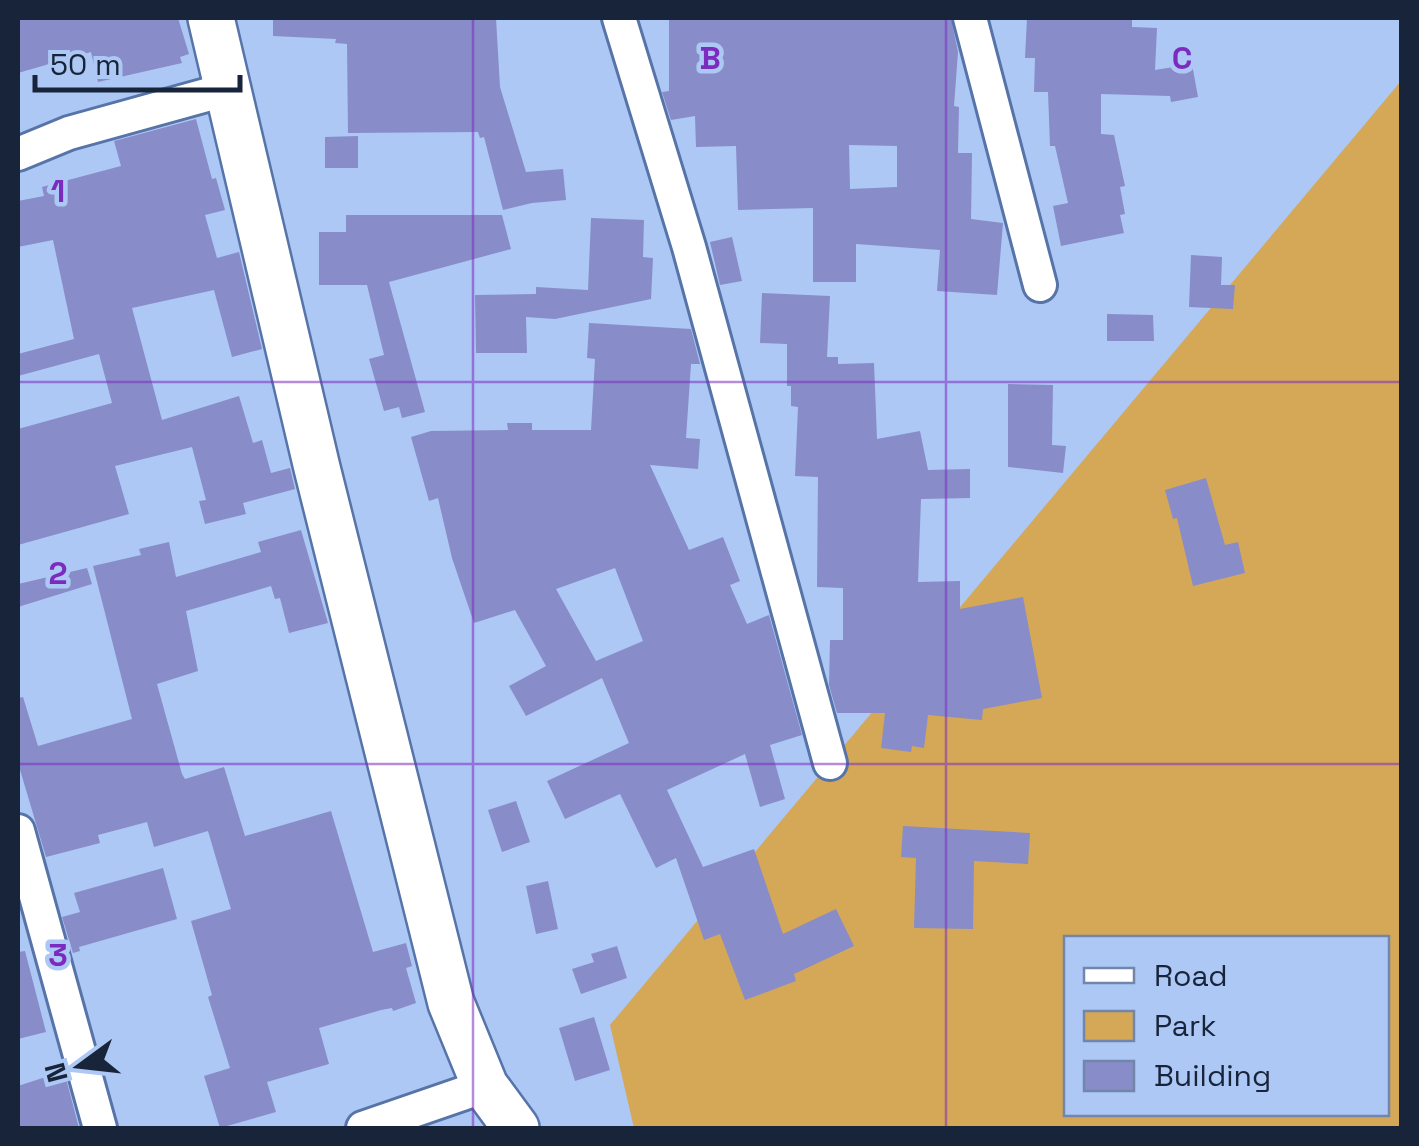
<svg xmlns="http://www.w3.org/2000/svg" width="1419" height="1146" font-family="'Space Grotesk',sans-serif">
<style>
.green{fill:#d4a857;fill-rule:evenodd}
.building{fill:#888cc8;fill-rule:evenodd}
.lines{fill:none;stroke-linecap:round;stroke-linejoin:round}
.street-casing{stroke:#5674a8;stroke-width:38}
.secondary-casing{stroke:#5674a8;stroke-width:50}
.street{stroke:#fff;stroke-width:32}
.secondary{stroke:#fff;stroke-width:45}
.grid{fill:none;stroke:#7b2cbf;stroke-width:2.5;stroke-opacity:0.55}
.grid-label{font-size:32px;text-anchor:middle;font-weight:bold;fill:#7b2cbf;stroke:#adc8f5;stroke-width:9;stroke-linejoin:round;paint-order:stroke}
</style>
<rect width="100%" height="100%" fill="#adc8f5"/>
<path class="green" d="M1401 81V1128H634L610 1025ZM1066 938H1386V1114H1066Z"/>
<path class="building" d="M18 18H178L189 54 180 57 182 63 98 82 91 52 18 73Z
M273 18H496L500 87 526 172 563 169 566 200 532 203 503 210 484 137 480 138 478 132 348 133 347 44 335 43 336 39 273 36Z
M669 18H951L958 52 954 106 959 107 958 153H972L971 219 1003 223 997 295 937 291 940 250 856 244V282H813V208L738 210 736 146 696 147 695 116 671 120 662 92 669 91ZM849 145 897 146V187L850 189Z
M1027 18H1132V27L1157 28 1155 70 1192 64 1198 97 1171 102 1170 96 1101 94V134L1114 135 1125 186 1120 187 1125 214 1120 215 1124 233 1061 246 1053 206 1068 203 1055 146H1050L1048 92H1034L1035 58H1025Z
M196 119 212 179 216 178 225 210 205 215 217 258 239 252 262 349 232 357 214 290 132 308 162 420 239 396 253 443 262 440 271 473 290 468 295 489 243 503 246 514 205 524 199 501 206 500 192 447 115 466 129 514 18 545V429L112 403 99 354 18 376V354L74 339 53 240 18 247V201L44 196 42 187 121 166 114 141Z
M358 136V168H325V137Z
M346 215H502L511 249 389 282 425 412 402 418 399 407 384 411 369 359 384 355 367 285H319V232H346Z
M591 218 644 220 643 257 653 258 651 299 555 319 526 317 527 353H476L475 295 536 294V287L588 290Z
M732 237 742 281 720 285 710 242Z
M1191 255 1222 257 1221 285H1235L1233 309 1189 307Z
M762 293 830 296 827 357H838V364L874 363 877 439 920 431 928 470 970 469V498L921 499 918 582 960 581V609L1023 597 1042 698 983 709 982 720 928 715 924 748 912 746 911 752 881 748 885 713H837L829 685 830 640H843V588L817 587 818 477 795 476 798 407 791 406V386H787V344L760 343Z
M1107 314 1153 315 1154 341H1107Z
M589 323 691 329 700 364H691L686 438 700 439 698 469 650 465 689 550 723 537 740 581 730 585 747 624 769 615 802 735 770 745 785 799 760 807 745 754 667 790 703 867 754 849 783 934 836 909 854 946 794 974 796 981 745 1000 720 934 704 940 676 858 656 868 620 794 565 819 547 781 629 743 602 678 526 716 509 686 546 666 515 610 474 623 452 558 438 498 429 501 411 437 431 431 508 430 507 423H532V430H591L595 359 587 358ZM615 568 643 641 596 661 556 589Z
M1008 384 1053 385 1052 445 1066 446 1063 473 1008 467Z
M1206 478 1225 545 1238 542 1245 573 1193 586 1177 518 1173 519 1165 490Z
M301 530 328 623 289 633 280 598 275 599 271 586 186 611 198 671 157 684 182 774 185 779 224 767 245 836 331 811 373 952 406 943 412 966 406 968 416 1003 393 1011 392 1008 381 1010 319 1028 329 1064 267 1082 276 1112 220 1128 204 1076 230 1068 208 997 212 995 191 921 231 909 208 831 154 847 147 822 98 835 100 843 46 857 18 763V698L23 697 38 746 132 719 93 566 141 555 139 549 169 542 176 577 261 552 258 542Z
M87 568 92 584 18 607V584Z
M516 801 530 842 502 852 488 810Z
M903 826 1030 833 1028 864 974 861 973 929 914 928 916 858 901 857Z
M163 868 177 919 79 947 80 951 73 953 62 917 80 912 74 893Z
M548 881 558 929 536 934 526 886Z
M617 946 627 978 581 994 572 969 594 962 591 954Z
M25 951 46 1032 18 1039V952Z
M594 1017 610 1070 575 1081 559 1028Z
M64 1071 79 1128H18V1086Z"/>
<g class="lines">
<defs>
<path id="street" d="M619 18 689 247 830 763
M970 18 1040 285
M18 154 69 133 228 89
M18 831 100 1128
M363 1128 485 1086"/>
<path id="secondary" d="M211 18 317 468 451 1003 485 1086 516 1128"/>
</defs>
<use href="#street" class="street-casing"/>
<use href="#secondary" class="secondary-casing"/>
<use href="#street" class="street"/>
<use href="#secondary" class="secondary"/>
</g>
<path class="grid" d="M473 18V1128M946 18V1128M18 382H1402M18 764H1402"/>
<g class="grid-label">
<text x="710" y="69">B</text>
<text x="1182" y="69">C</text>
<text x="58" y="202">1</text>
<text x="58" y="584">2</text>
<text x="58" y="966">3</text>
</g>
<rect width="1419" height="1146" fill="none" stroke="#18243a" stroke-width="40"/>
<rect x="1064" y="936" width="325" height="180" fill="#adc8f5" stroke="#7186aa" stroke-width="2.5"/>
<rect x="1084" y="968" width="50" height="15" fill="#ffffff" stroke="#7186aa" stroke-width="2.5"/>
<text x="1154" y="986" font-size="30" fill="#18243a">Road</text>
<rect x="1084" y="1011" width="50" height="30" fill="#d4a857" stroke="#7186aa" stroke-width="2.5"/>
<text x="1154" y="1036" font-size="30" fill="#18243a">Park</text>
<rect x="1084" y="1061" width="50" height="30" fill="#888cc8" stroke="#7186aa" stroke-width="2.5"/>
<text x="1154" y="1086" font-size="30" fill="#18243a">Building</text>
<g transform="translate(80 1066) rotate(255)" stroke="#adc8f5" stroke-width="8" paint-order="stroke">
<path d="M0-8L18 38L0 25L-18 38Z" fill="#18243a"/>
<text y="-15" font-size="28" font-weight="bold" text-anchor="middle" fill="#18243a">N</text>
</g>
<path d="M35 75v15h205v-15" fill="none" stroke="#18243a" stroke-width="5"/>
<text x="50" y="75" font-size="30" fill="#18243a" stroke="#adc8f5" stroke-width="8" paint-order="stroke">50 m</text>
</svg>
